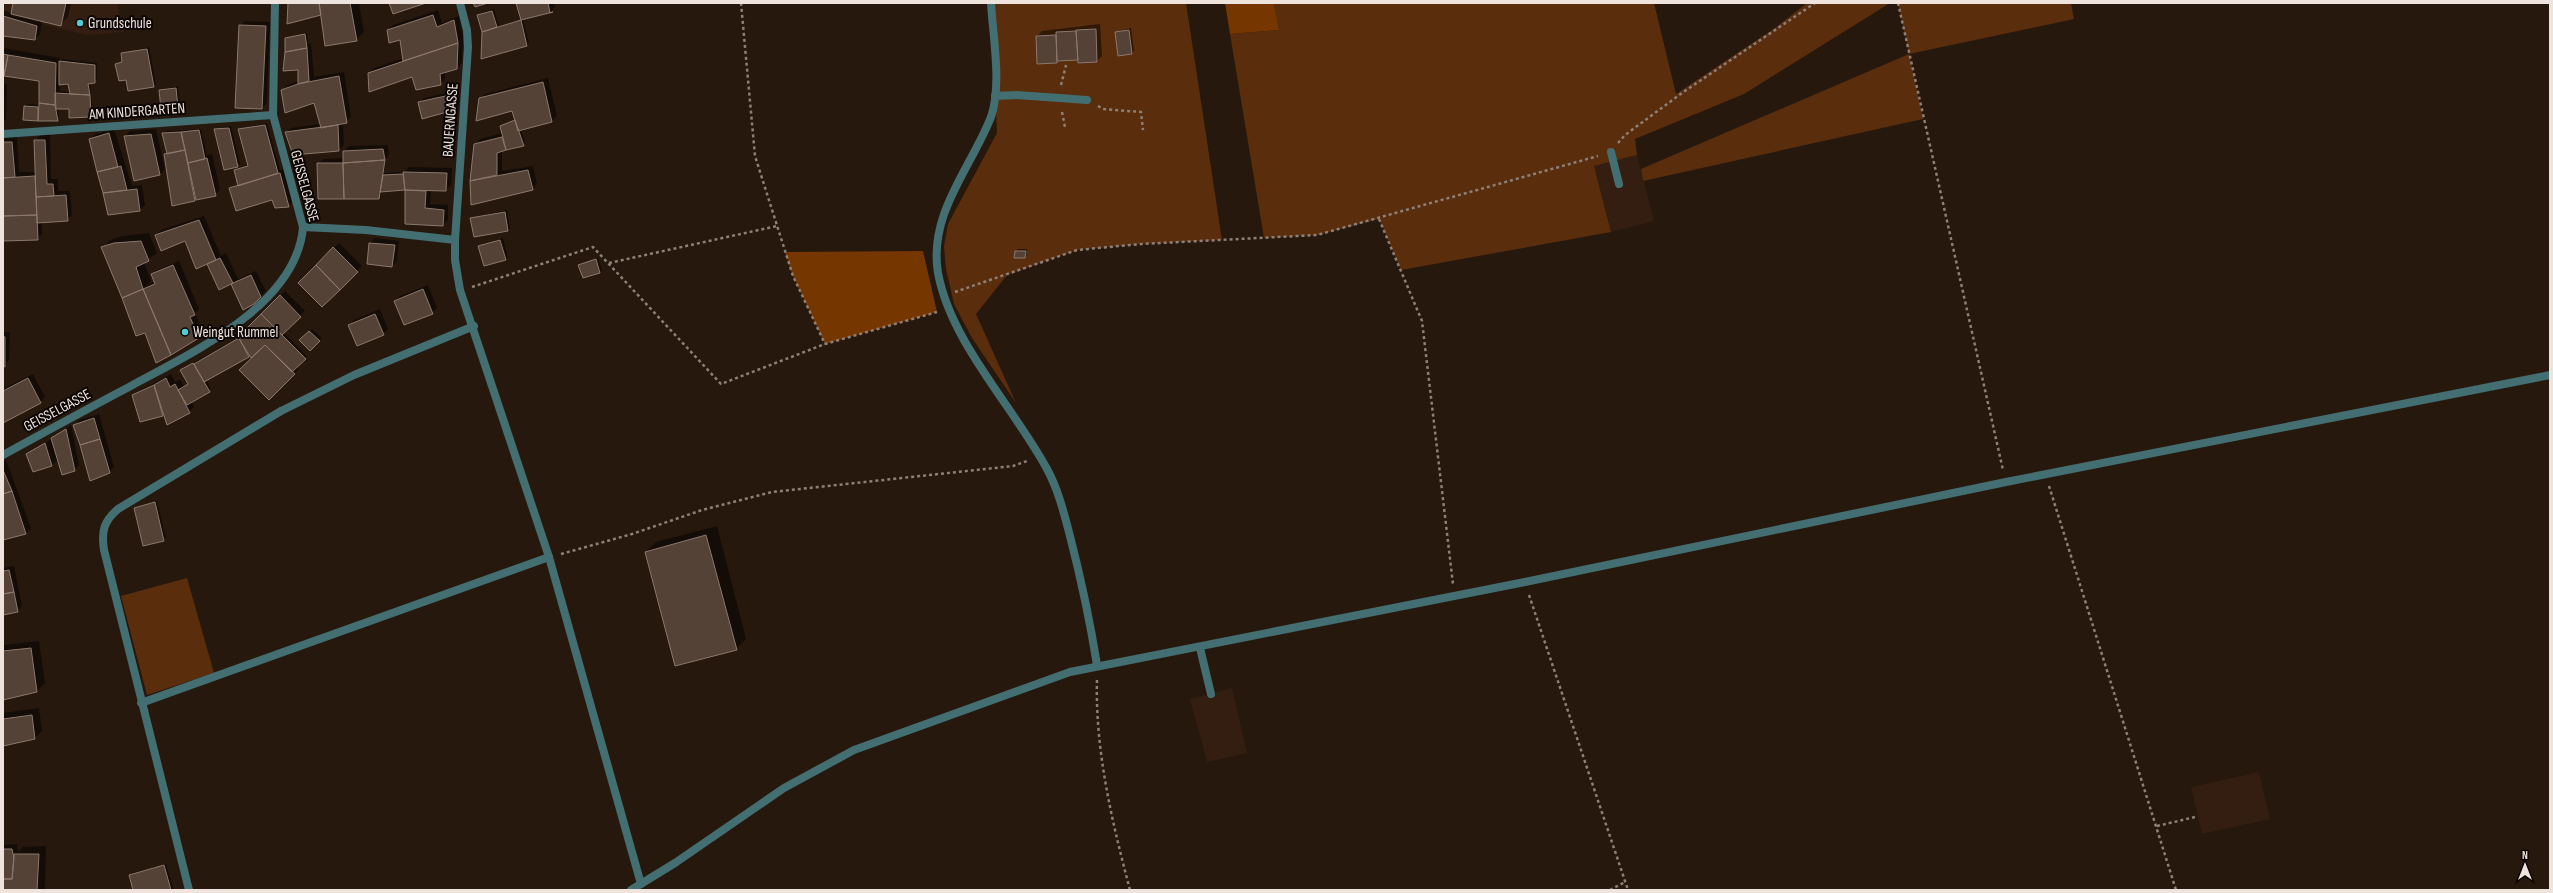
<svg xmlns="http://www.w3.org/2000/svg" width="2553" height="893" font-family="'Sofia Sans Condensed',sans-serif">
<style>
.built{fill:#331e11}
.green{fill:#5a2d0d}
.forest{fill:#763600}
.shadow{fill:#0007;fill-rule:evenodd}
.building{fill:#544237;stroke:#8c786c}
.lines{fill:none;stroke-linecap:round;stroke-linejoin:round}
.path{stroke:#8d8078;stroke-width:2.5;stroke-dasharray:3 3;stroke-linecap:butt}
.service{stroke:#436f72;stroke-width:8}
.minor{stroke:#436f72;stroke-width:8}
.tertiary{stroke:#436f72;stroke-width:8}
.poi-dot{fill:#51ccd5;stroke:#0b0503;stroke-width:1.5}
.labels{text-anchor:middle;stroke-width:4;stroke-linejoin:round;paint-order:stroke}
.poi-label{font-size:15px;fill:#efe3dd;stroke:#0b0503;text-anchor:start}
.street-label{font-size:15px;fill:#efe3dd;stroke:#0b0503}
</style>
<rect width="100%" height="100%" fill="#27180e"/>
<path class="built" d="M3 3H117L123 32 87 35 3 14Z
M1637 155 1654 221 1611 232 1594 166Z
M1232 688 1247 753 1207 762 1190 699Z
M2259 772 2270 819 2202 834 2191 787Z"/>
<path class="green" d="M991 3H1186L1222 240 1141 244 1077 250 1007 275 976 314 1016 403 972 338 954 304 946 269 944 246 948 224 997 133Z
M1274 3H1654L1676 94 1775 28 1807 3H1890L1744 94 1635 139 1637 155 1594 166 1611 232 1401 270 1379 219 1317 235 1264 238 1230 34 1279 30Z
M1898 3H2071L2074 19 1909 54 1923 119 1643 181 1641 169 1909 54Z
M187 578 214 673 147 695 121 596Z"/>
<path class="forest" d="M1225 3H1274L1279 30 1230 34Z
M923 251 937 312 825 344 793 276 785 252Z"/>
<path class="shadow" d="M14 3H71L68 17 60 25 42 21 40 34 35 39 3 35V10L12 13Z
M288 3H359L364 32 356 40 322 13Z
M517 3H554L555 7 550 12 523 19 529 43 527 45 483 32 478 16 480 13 494 9 499 26 522 19Z
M438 10 442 23 459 16 463 37 462 63 457 68 445 72V79L440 84 412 76 369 73 374 68 404 58 401 38 388 30 393 25Z
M245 21 270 22 267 103 262 108 240 26Z
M1100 24 1102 56 1097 61 1079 58 1038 63 1037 36 1042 31Z
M1131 28 1134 51 1132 53 1116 32Z
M307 33 308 44 311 43 314 77 344 72 351 117 343 123 344 145 339 150 286 132 291 128 320 124 315 102 282 91 287 85 299 81V69L286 39Z
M149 47 156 84 154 86 127 79 116 64 123 61 122 54Z
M3 48 60 58V61L62 59 97 63V79L90 82 93 114 91 116 70 108H58L59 117 57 120 24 119 25 107 27 104 40 105V80L3 74ZM69 82 71 92 60 91V84Z
M548 78 557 116 552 121 521 129 525 143 502 150V171L533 166 537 184 532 189 471 181 475 145 480 139 503 133 501 127 516 119 513 110 479 99 485 94Z
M3 84H7L6 119 3 122Z
M178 86 180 104 178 106 160 90Z
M459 90V104L454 109 419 103 424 98Z
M267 123 280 170 284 169 293 201 288 206 273 199 230 189 239 183 235 170 249 164 239 129Z
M231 126 240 164 224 169 215 129Z
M114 129 132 186 142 185 145 205 140 210 109 214 90 139 95 134Z
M156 129 165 169 160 174 125 136 130 131Z
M201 129 207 155 212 154 220 190 215 195 173 205 163 133 166 131Z
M40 135H50L51 179H58V191H70L72 215 67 220 42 222V234L37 239 3 240V138L17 137 19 172H36L35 141Z
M388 145 389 154 386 159 348 162V164L386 161 384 173 404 172 409 167 452 168 451 185 446 190H431L430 204 448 205V220L443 225 406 223 405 189 382 191 379 198 318 164 323 159 344 158V151L349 146Z
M507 210 510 228 508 230 472 218Z
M204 216 221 256 226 253 238 279 256 271 266 291 254 303 243 308 231 283 207 263 185 240 156 235 161 230Z
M149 233 157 253 144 262 151 281 145 286 155 282 152 275 157 270 179 261 199 309 195 313 203 332 198 337 146 332 103 248 110 240 122 236Z
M375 238 399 241 397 261 392 266 370 243Z
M503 238 508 257 506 259 479 246Z
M339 243 362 266 322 306 299 283Z
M1018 249H1027V255L1025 257 1016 251Z
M598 258 602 270 600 272 580 265Z
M428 285 437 308 432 313 395 301 400 296Z
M285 291 305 311 283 332 307 356 297 367 299 369 269 399 262 346 206 379 211 389 191 401 194 407 189 412 164 414 140 421 133 396 135 393 171 374 175 382 180 380 184 386 188 384 181 370 183 368 240 338Z
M380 309 388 329 383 334 349 325 354 320Z
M312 329 322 338 310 350 301 340Z
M3 332H10L9 360 4 366Z
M33 374 45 397 40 402 3 421V389Z
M99 414 114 467 109 472 91 480 74 426 79 420Z
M71 425 79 465 74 470 58 459 52 465 34 471 28 455Z
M6 460 31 528 26 533 3 539V461Z
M157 501 166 538 144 545 135 508Z
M717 526 746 639 736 649 646 552 656 542Z
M14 566 22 606 17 611 3 614V568Z
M39 641 45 683 37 691 3 698V645Z
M39 708 42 731 34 739 3 745V713Z
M17 844 18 852 23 847 46 846 45 890H3V845Z
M166 864 174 890H134L130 876 132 873Z"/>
<path class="building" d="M13 3H66L61 26 11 14Z
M288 3H319L321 15 287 24Z
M319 3H350L357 41 325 46Z
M389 3H426L393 14Z
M473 3H488L475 7Z
M516 3H548L550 13 553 12 521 20Z
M492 11 497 27 482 32 477 15Z
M433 15 437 27 454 20 458 43 403 61 400 40 389 43 387 30Z
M3 16 37 26 35 40 3 36Z
M521 20 527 46 481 59 482 32Z
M239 25 266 26 262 109 235 108Z
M1096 29 1097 62 1078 63 1076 30Z
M1129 30 1132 54 1118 56 1115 32Z
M1076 31 1078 60 1057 61 1056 32Z
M305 34 307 48 285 52V38Z
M1056 35 1057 63 1037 64 1036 36Z
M458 43 457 69 440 74 441 85 416 90 412 77 369 92 368 73Z
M307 48 309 81 298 84V70L283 71 285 52Z
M147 49 154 87 128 91 126 80 119 81 115 64 122 62 121 53Z
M3 54 8 55 4 76H3Z
M8 55 56 63 55 105 39 103V81L4 76Z
M59 61 95 65V83L88 84 90 95 70 94 68 84 59 85Z
M339 76 347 123 321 128 314 103 285 113 281 90 298 84Z
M543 82 552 122 518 131 512 111 476 121 479 98Z
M176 88 178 107 161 109 159 90Z
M55 93 90 95 91 117 69 118V109H56Z
M455 94 454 110 422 119 418 102Z
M39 103 55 105 58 121H38Z
M24 106 38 107V121L23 120Z
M515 120 524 146 506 150 500 126Z
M265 125 278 173 238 186 234 170 248 166 238 129Z
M338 125 339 151 293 155 285 132Z
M229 128 238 167 224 170 214 129Z
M199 130 205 159 188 163 181 132Z
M181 132 185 150 167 154 162 133Z
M109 133 118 167 97 172 89 139Z
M151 134 160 175 134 181 124 136Z
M502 137 506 150 497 153V175L470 181 474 144Z
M34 140H45L47 184H53L54 196 36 197Z
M3 142H12L15 177 3 178Z
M383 149 385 160 343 163V151Z
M185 150 195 201 172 206 164 154Z
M207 158 216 196 196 200 188 163Z
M385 160 379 199H344L343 163Z
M317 163H343L344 199H318Z
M121 166 127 190 103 193 97 172Z
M528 170 533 190 471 205 470 181Z
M403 172 447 173 446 191 405 190Z
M280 173 289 207 275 208 272 200 236 211 229 188Z
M403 174 405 190 380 192 383 175Z
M35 176 37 215 3 216V178Z
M137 189 140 211 108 215 103 193Z
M405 190 426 191 425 208 444 210 443 226 405 224Z
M66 195 68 221 37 223 36 197Z
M505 212 508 231 474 237 470 218Z
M37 215 38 240 3 241V216Z
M199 220 216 260 196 269 185 241 161 251 155 235Z
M500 240 506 260 484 266 478 246Z
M141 241 149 261 136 267 143 289 122 298 101 247 114 243Z
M369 243 395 245 392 267 367 264Z
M333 247 358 272 340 290 316 265Z
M1015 251H1026L1025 258H1014Z
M220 258 233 283 219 290 207 264Z
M596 259 600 273 583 278 578 265Z
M173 265 195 315 190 317 199 338 171 355 143 289 155 284 151 274Z
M316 265 340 290 322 307 298 283Z
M251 275 261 297 254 304 243 310 231 284Z
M143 289 171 355 156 363 145 333 136 336 122 298Z
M423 289 433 314 404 325 394 301Z
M280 295 301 317 282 335 261 314Z
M261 314 306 359 292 372 265 345 251 358 238 337Z
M375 314 384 335 357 346 348 325Z
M309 331 320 341 310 351 299 340Z
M3 336 5 337V367L3 366Z
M239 338 249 357 204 382 194 364Z
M265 345 295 374 269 400 239 370Z
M193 363 210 392 187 405 178 390 188 384 180 370Z
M28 378 41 403 3 423V391Z
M166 378 170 387 175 384 190 413 167 425 154 385Z
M154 385 163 416 140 422 132 395Z
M94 418 100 439 80 445 73 425Z
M66 429 75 471 62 475 51 438Z
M100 439 110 473 90 481 80 445Z
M45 443 52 466 33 472 26 454Z
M3 470 12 491 3 494Z
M12 491 26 534 3 540V494Z
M155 502 164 541 143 546 134 508Z
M706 535 737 650 675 666 645 552Z
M9 570 14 592 3 594V571Z
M14 592 18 612 3 615V594Z
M31 648 37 692 3 700V651Z
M32 715 35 739 3 746V719Z
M3 849H12L14 858 12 879H3Z
M14 854H39L37 890H3V879H12Z
M164 865 171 890H133L129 875Z"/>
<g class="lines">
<path class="path" d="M741 3 755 156 793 276 825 344
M1898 3 2003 470
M1061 85 1066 65
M1098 106 1103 109 1141 112 1143 130
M1062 112 1065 127
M1618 143 1625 135 1682 93 1815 3
M1379 219 1422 321 1453 584
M609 263 777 226
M472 287 593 247 721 384 825 344 937 312
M955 292 1077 250 1141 244 1317 235 1598 156
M2049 486 2176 890
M561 554 632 534 702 510 772 492 1013 466 1027 461
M1529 595 1628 890
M1097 680C1095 750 1112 822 1130 890
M2157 826 2195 817
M1610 890 1625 882"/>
<path class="service" d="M995 96 1017 95 1087 100
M1611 152 1619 184
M1200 648 1211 694
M141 703 549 557
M189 890 104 550C101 531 104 521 118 509L281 411"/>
<path class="minor" d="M460 3 467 30 468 47 455 240V260L460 290 549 557 641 884
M991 3C993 37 1002 85 991 117 971 168 928 214 938 273 951 343 1013 406 1047 469 1058 489 1064 513 1070 536 1081 579 1090 621 1097 665
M3 134 273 115
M303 227 366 230 455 240
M281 411 354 375 474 326"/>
<path class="tertiary" d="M3 455C45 432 87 409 129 387 189 354 297 306 303 227L273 115 275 3
M631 890 675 863 784 788 854 750 1070 672 1525 582 2006 482 2550 375"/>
</g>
<g class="poi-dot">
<circle cx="80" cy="23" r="4"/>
<circle cx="185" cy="332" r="4"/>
</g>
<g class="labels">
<g class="poi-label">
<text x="88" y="28">Grundschule</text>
<text x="193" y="337">Weingut Rummel</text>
</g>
<g class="street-label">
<text transform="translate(137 111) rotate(-4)" y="5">AM KINDERGARTEN</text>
<text transform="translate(450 120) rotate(-86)" y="5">BAUERNGASSE</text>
<text transform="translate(305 186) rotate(75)" y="5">GEISSELGASSE</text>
<text transform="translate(57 410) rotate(-28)" y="5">GEISSELGASSE</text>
</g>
</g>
<rect width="2553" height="893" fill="none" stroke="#efe3dd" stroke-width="8"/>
<g transform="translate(2525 865)" stroke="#0b0503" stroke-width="3" paint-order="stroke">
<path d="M0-3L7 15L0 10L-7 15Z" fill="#efe3dd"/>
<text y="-6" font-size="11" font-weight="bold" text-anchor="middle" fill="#efe3dd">N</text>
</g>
</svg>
